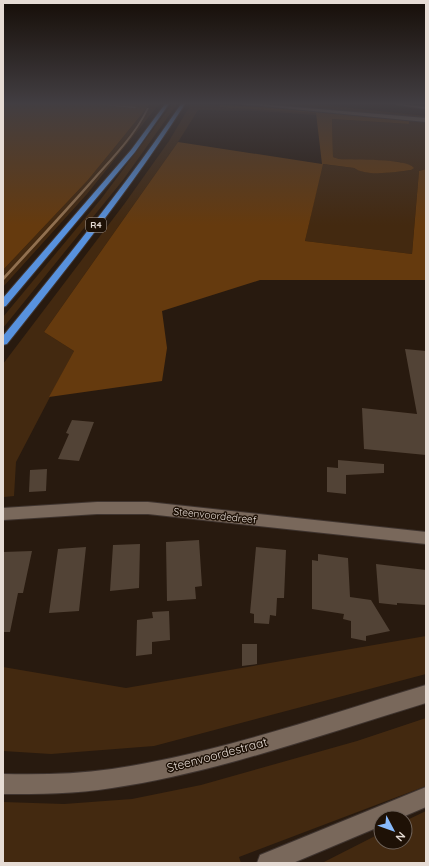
<svg xmlns="http://www.w3.org/2000/svg" width="429" height="866" font-family="Quicksand,sans-serif">
<style>
.green{fill:#432910}
.forest{fill:#653a0e}
.lines{fill:none;stroke-linecap:round;stroke-linejoin:round}
.stream{fill:#91704f;fill-rule:evenodd}
.building{fill:#524336}
.minor-casing{stroke:#3f342f;stroke-width:2}
.tertiary-casing{stroke:#3f342f;stroke-width:2}
.motorway-casing{stroke:#3f342f;stroke-width:2}
.minor{fill:#79685b;fill-rule:evenodd}
.tertiary{fill:#79685b;fill-rule:evenodd}
.motorway{fill:#5892de;fill-rule:evenodd}
.labels{text-anchor:middle;stroke-width:3;stroke-linejoin:round;paint-order:stroke}
.shield{fill:#1e1106;stroke:#aa9f97;stroke-width:1}
.shield-label{font-size:9px;font-weight:bold;fill:#e6dcd5}
.street-label{font-size:10px;fill:#e6dcd5;stroke:#1e1106}
.near-street-label{font-size:12px;fill:#e6dcd5;stroke:#1e1106}
</style>
<rect width="100%" height="100%" fill="#281a0f"/>
<path class="green" d="M150 104H159L87 194 3 287V270L88 180Z
M172 104H177L123 180 3 328V317L101 199Z
M191 104 316 113V115L257 111 198 110 178 142 44 332 74 351 16 462 14 496 4 497 3 364 125 203 169 141Z
M270 104H314L426 116V118Z
M332 119 409 124V120L426 121V169L419 171 412 254 305 241 322 164 354 168C365 176 397 172 411 170L401 162 339 159 333 157Z
M426 636V674L154 746 51 754 3 751V667L126 688Z
M426 718V786L239 857 241 863H3V802L64 804 132 799 201 785 357 741Z
M426 811V863H322L381 833V842H405V821Z"/>
<path class="forest" d="M3 104H150L88 180 3 270Z
M220 105 269 107 409 120V124L332 119 333 157 339 159C353 160 407 158 414 168L411 170C396 172 366 177 354 168L323 164 305 241 412 254 419 171 426 169V280H260L162 311 167 348 162 381 49 397 74 351 44 332 178 142 322 164 316 113 220 107Z"/>
<g class="lines">
<path class="stream" d="M96 104 136 107 135 108Z
M147 108H149C137 133 117 155 98 176 68 211 36 245 4 280H3V277C34 243 65 210 95 176 114 155 135 133 147 108Z"/>
</g>
<path class="building" d="M405 349 426 351V455L364 449 362 408 417 414Z
M72 420 94 422 79 461 58 459 69 434 66 433Z
M338 460 384 464V473L346 475V494L327 492V467L338 468Z
M47 469 46 491 29 492 30 470Z
M199 540 202 586 195 587 196 599 167 601 166 542Z
M140 544 139 588 110 591 113 545Z
M86 547 79 611 49 613 58 549Z
M256 547 286 550 284 598H277L276 616 270 615 269 624 254 623V614L250 613Z
M32 551 23 593H18L10 632H3V552Z
M318 554 348 558 350 597 371 600 390 631 366 636V641L351 638V621L343 619 344 614 312 609V560L318 561Z
M376 564 426 570V605L397 603V605L379 603Z
M169 611 170 640 152 642V654L136 656 137 620 153 618 152 612Z
M242 644H257V664L242 666Z"/>
<g class="lines">
<defs>
<path id="minor" d="M240 104H258L426 118V122Z
M397 104 426 107V109L399 105Z
M97 502H148L426 532V544L148 514H97L3 520V508Z
M426 787V807L400 818H381V826L293 863H257L260 855Z"/>
<path id="tertiary" d="M426 685V703C323 734 219 772 112 788 76 794 40 794 3 794V774C40 775 76 774 112 769 219 753 323 716 426 685Z"/>
<path id="motorway" d="M165 104H169L135 152 6 306 3 307V298L131 150Z
M181 104H185C131 188 69 266 7 344L3 345V336C65 260 126 185 181 104Z"/>
</defs>
<use href="#minor" class="minor-casing"/>
<use href="#tertiary" class="tertiary-casing"/>
<use href="#motorway" class="motorway-casing"/>
<use href="#minor" class="minor"/>
<use href="#tertiary" class="tertiary"/>
<use href="#motorway" class="motorway"/>
</g>
<linearGradient id="sky" x2="0" y2="1"><stop stop-color="#160e08"/><stop offset="0.46" stop-color="#423e42"/><stop offset="1" stop-color="#423e42" stop-opacity="0"/></linearGradient>
<rect width="429" height="225" fill="url(#sky)"/>
<g class="labels">
<rect class="shield" x="86" y="218" width="20" height="14" rx="3"/>
<g class="shield-label">
<text x="96" y="228">R4</text>
</g>
<g class="street-label">
<text transform="translate(215 515) rotate(6)" y="4">Steenvoordedreef</text>
</g>
<g class="near-street-label">
<text transform="translate(217 755) rotate(-15)" y="4">Steenvoordestraat</text>
</g>
</g>
<rect width="429" height="866" fill="none" stroke="#e6dcd5" stroke-width="8"/>
<g transform="translate(393 830) rotate(131)"><circle r="19" fill="#1e1106" stroke="#6e6259"/>
<path d="M0-3L7 15L0 10L-7 15Z" fill="#88bafc"/>
<text y="-6" font-size="11" font-weight="bold" text-anchor="middle" fill="#e6dcd5">N</text>
</g>
</svg>
